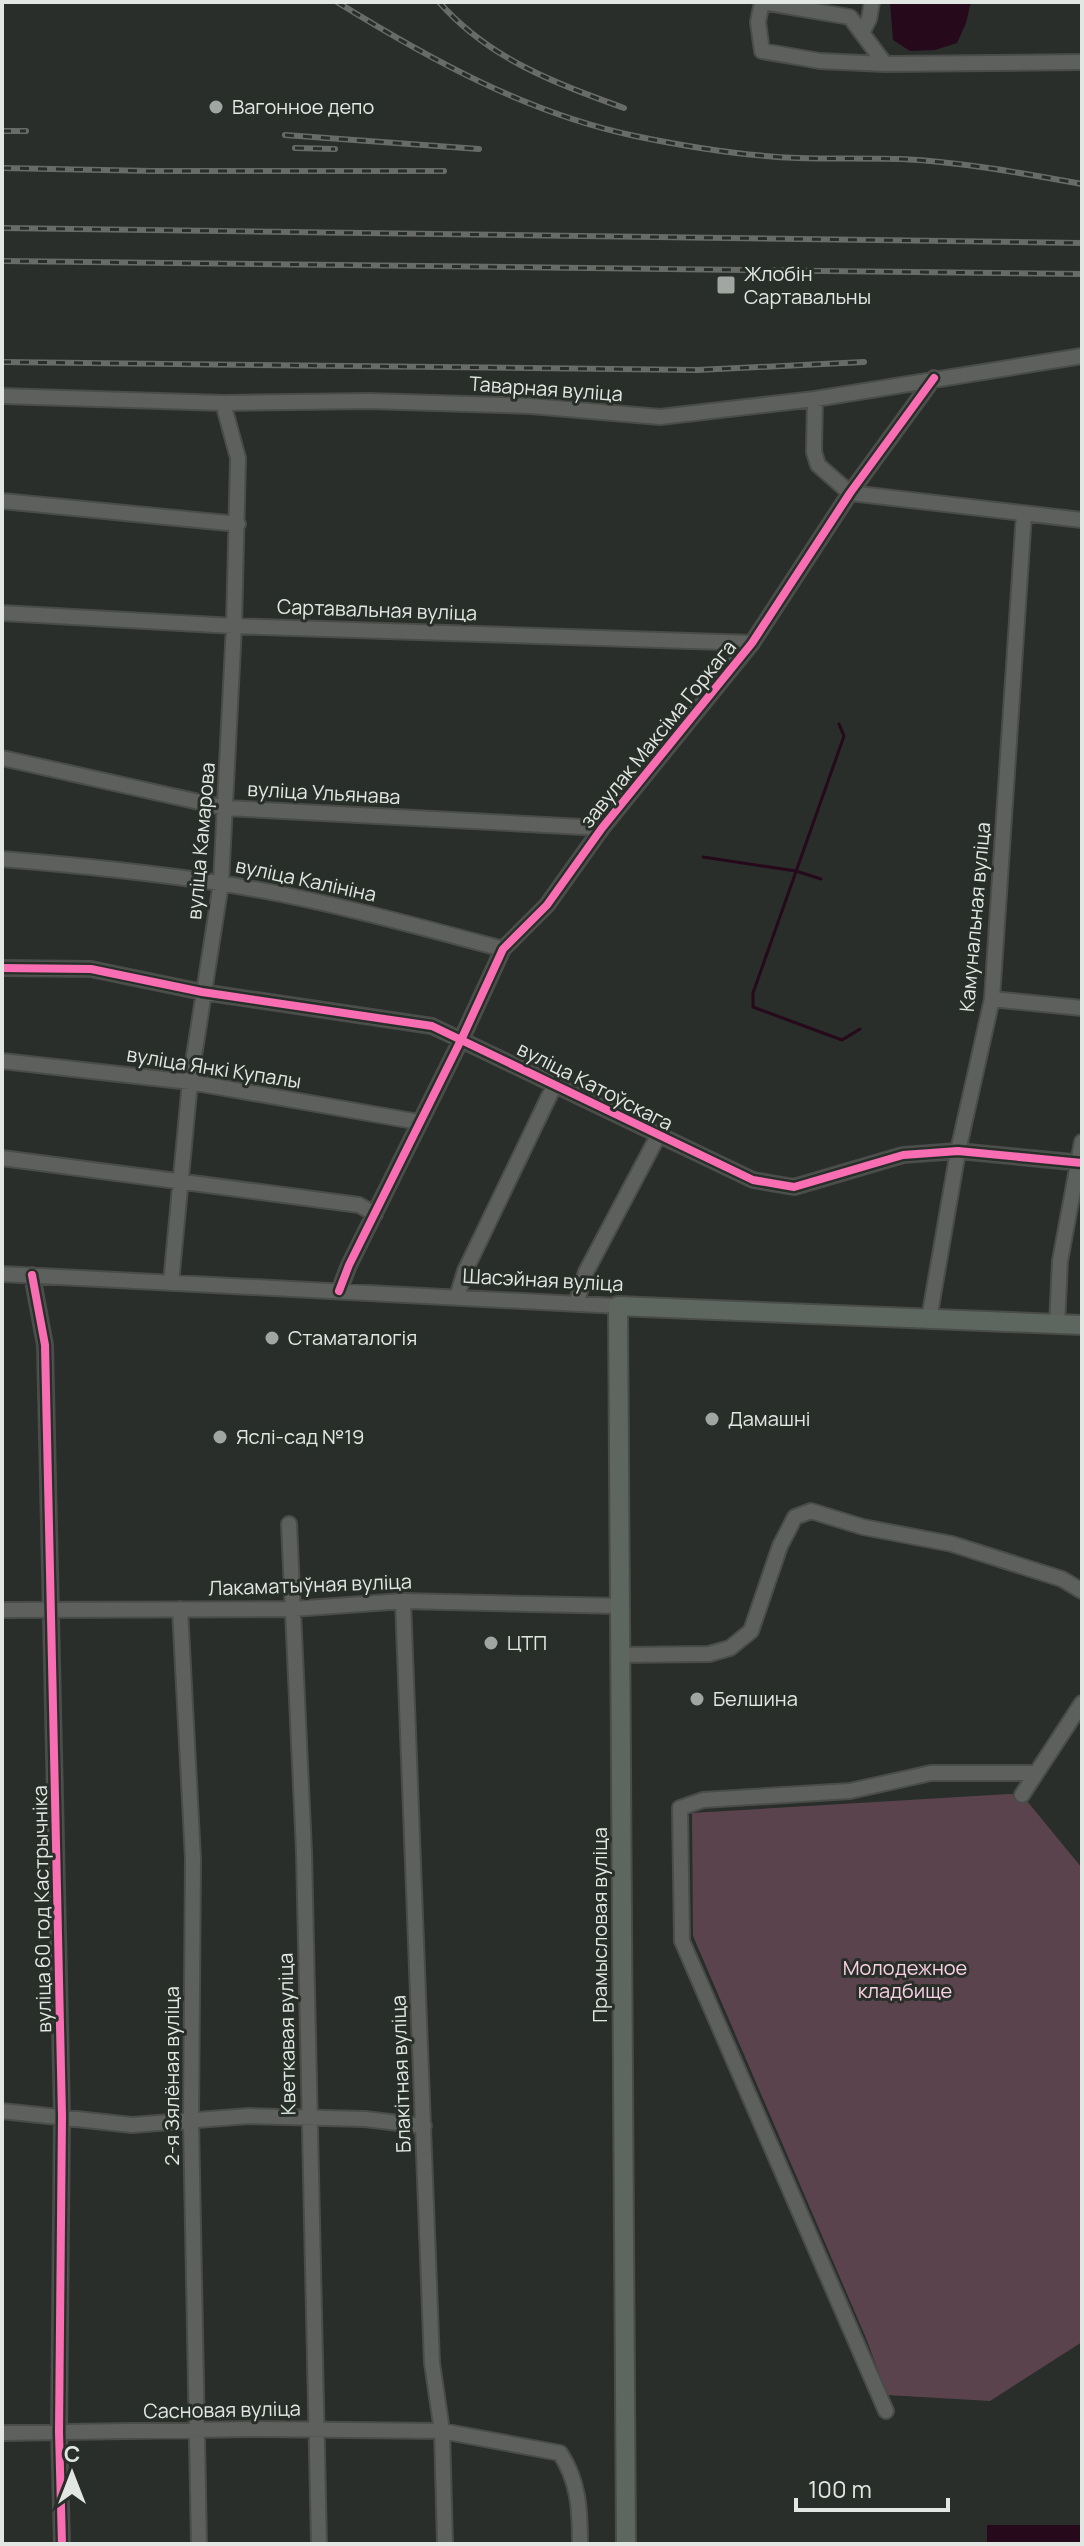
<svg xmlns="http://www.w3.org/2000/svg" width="1084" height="2546" font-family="Manrope,sans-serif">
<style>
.green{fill:#5b434e}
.water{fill:#26091b}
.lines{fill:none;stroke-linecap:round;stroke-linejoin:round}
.stream{stroke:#26091b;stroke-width:3}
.minor-casing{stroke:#494c49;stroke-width:18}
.major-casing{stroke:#494c49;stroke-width:22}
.minor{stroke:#5e605e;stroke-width:14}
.major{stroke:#5d6760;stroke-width:18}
.rail-casing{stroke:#696b69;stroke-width:6}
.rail{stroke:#282f29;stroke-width:3;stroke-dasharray:9;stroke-linecap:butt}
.cycleway-casing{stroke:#282f29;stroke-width:13}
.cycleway{stroke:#f96db3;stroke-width:8}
.poi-dot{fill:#a2a6a3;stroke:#282f29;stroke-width:3}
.labels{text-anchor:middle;stroke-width:6;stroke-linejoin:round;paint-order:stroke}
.poi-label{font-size:20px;fill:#e3e7e4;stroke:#282f29;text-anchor:start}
.street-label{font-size:20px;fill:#e3e7e4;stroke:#282f29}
.park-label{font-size:20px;fill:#fbcfe4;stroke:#282f29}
</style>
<rect width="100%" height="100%" fill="#292e2a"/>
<path class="green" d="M1009 1794 1022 1795 1082 1868V2342L990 2401 887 2395 866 2338 693 1936 692 1813Z"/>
<path class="water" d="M890 2H971L966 23 957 43 935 50 910 51 893 40Z
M987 2525H1082V2544H987Z"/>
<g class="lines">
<path class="stream" d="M839 724 844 736 753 993V1007L842 1040 860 1029
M703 857 796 871 821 879"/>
<defs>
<path id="minor" d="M862 33 869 19 872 2
M885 64 820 61 762 51 758 22 762 2 850 17 885 64 1082 62
M2 396 223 403 369 401 531 406 660 417 815 399 1082 356
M815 399 814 452 818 465 850 493 1082 520
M2 501 238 524
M2 613 234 626 752 643
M2 758 226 808 602 828
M2 859C75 865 147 872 219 883 315 898 410 924 503 949
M2 968 91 969 202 992 432 1026 753 1180 794 1187 903 1155 958 1151 1082 1163
M992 999 1082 1008
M2 1061 190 1082 419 1122
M2 1158 359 1205 375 1214
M2 1274 618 1306
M32 1275 45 1345 62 2116 59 2432 62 2544
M171 1283 190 1082 221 883 234 626 238 458 223 403
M339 1291 349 1265 462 1038 503 949 547 905 602 828 752 643 850 493 934 378
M457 1297 465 1271 555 1084
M576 1304 586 1272 658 1136
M929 1319 958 1151 992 999 1024 514
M1057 1324 1060 1261 1082 1142
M289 1524 304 1852 319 2544
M403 1601 432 2363 442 2431 445 2544
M180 1609 193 1859 191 2121 199 2544
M2 1610 293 1609 403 1601 619 1606
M619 1655 709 1654 730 1648 751 1631 780 1546 795 1517 811 1511 863 1527 952 1544 1062 1579 1082 1591
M1022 1795 1082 1703
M2 2111 132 2125 249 2116 365 2119 424 2126
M886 2411 682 1941 680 1808 703 1800 850 1791 931 1773H1036
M2 2433 256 2429 442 2431 560 2453C579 2482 580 2510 580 2544"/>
<path id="major" d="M626 2544 618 1306 1082 1325"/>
</defs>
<use href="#minor" class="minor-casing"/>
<use href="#major" class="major-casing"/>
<use href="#minor" class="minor"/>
<use href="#major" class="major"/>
<defs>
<path id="rail" d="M337 2C431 60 527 113 635 136 688 147 744 156 798 158 832 159 867 158 901 159 962 162 1022 173 1082 184
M439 2C489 59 555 83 624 108
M2 131H26
M285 135 479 149
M295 148 335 149
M2 168 152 171H444
M2 228 1082 243
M2 261 1082 274
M2 362 697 370 864 362"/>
</defs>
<use href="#rail" class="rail-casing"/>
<use href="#rail" class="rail"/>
<defs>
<path id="cycleway" d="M2 968 91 969 202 992 432 1026 753 1180 794 1187 903 1155 958 1151 1082 1163
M32 1275 45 1345 62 2116 59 2432 62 2544
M339 1291 349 1265 462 1038 503 949 547 905 602 828 752 643 850 493 934 378"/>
</defs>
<use href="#cycleway" class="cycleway-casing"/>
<use href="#cycleway" class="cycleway"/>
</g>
<g class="poi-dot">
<circle cx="216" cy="107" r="8"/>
<rect x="716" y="275" width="20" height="20" rx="4"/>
<circle cx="272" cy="1338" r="8"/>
<circle cx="712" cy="1419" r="8"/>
<circle cx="220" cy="1437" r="8"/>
<circle cx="491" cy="1643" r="8"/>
<circle cx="697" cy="1699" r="8"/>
</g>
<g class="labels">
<g class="poi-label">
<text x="232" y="114">Вагонное депо</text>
<text x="744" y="281">Жлобін<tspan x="744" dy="23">Сартавальны</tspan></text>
<text x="288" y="1345">Стаматалогія</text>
<text x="728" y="1426">Дамашні</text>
<text x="236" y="1444">Яслі-сад №19</text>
<text x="507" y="1650">ЦТП</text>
<text x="713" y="1706">Белшина</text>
</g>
<g class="street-label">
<text transform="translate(546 389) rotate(4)" y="7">Таварная вуліца</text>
<text transform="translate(377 610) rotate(2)" y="7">Сартавальная вуліца</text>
<text transform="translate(658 734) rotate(-51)" y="7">завулак Максіма Горкага</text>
<text transform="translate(324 793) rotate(3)" y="7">вуліца Ульянава</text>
<text transform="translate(201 841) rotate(-85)" y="7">вуліца Камарова</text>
<text transform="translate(306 880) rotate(12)" y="7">вуліца Калініна</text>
<text transform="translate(975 917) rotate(-85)" y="7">Камунальная вуліца</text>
<text transform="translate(214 1068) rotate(9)" y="7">вуліца Янкі Купалы</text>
<text transform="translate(595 1086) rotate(27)" y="7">вуліца Катоўскага</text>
<text transform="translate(543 1280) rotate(3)" y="7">Шасэйная вуліца</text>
<text transform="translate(310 1585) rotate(-2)" y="7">Лакаматыўная вуліца</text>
<text transform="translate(42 1909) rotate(-91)" y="7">вуліца 60 год Кастрычніка</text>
<text transform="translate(600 1925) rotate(-90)" y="7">Прамысловая вуліца</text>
<text transform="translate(287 2034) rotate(-91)" y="7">Кветкавая вуліца</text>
<text transform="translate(401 2074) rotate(-92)" y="7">Блакітная вуліца</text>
<text transform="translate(172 2076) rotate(-90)" y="7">2-я Зялёная вуліца</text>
<text transform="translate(222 2410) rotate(-1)" y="7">Сасновая вуліца</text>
</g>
<g class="park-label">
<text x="905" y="1975">Молодежное<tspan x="905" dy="23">кладбище</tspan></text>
</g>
</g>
<rect width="1084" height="2546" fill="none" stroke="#e3e7e4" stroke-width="8"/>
<g transform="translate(72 2474)" stroke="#282f29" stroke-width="6" paint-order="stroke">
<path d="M0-6L14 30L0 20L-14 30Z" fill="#e3e7e4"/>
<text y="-12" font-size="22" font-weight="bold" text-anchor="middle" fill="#e3e7e4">С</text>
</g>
<path d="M796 2498v12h152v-12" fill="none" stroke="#e3e7e4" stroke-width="4"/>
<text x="808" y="2498" font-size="24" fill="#e3e7e4" stroke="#282f29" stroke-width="6" paint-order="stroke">100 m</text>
</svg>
